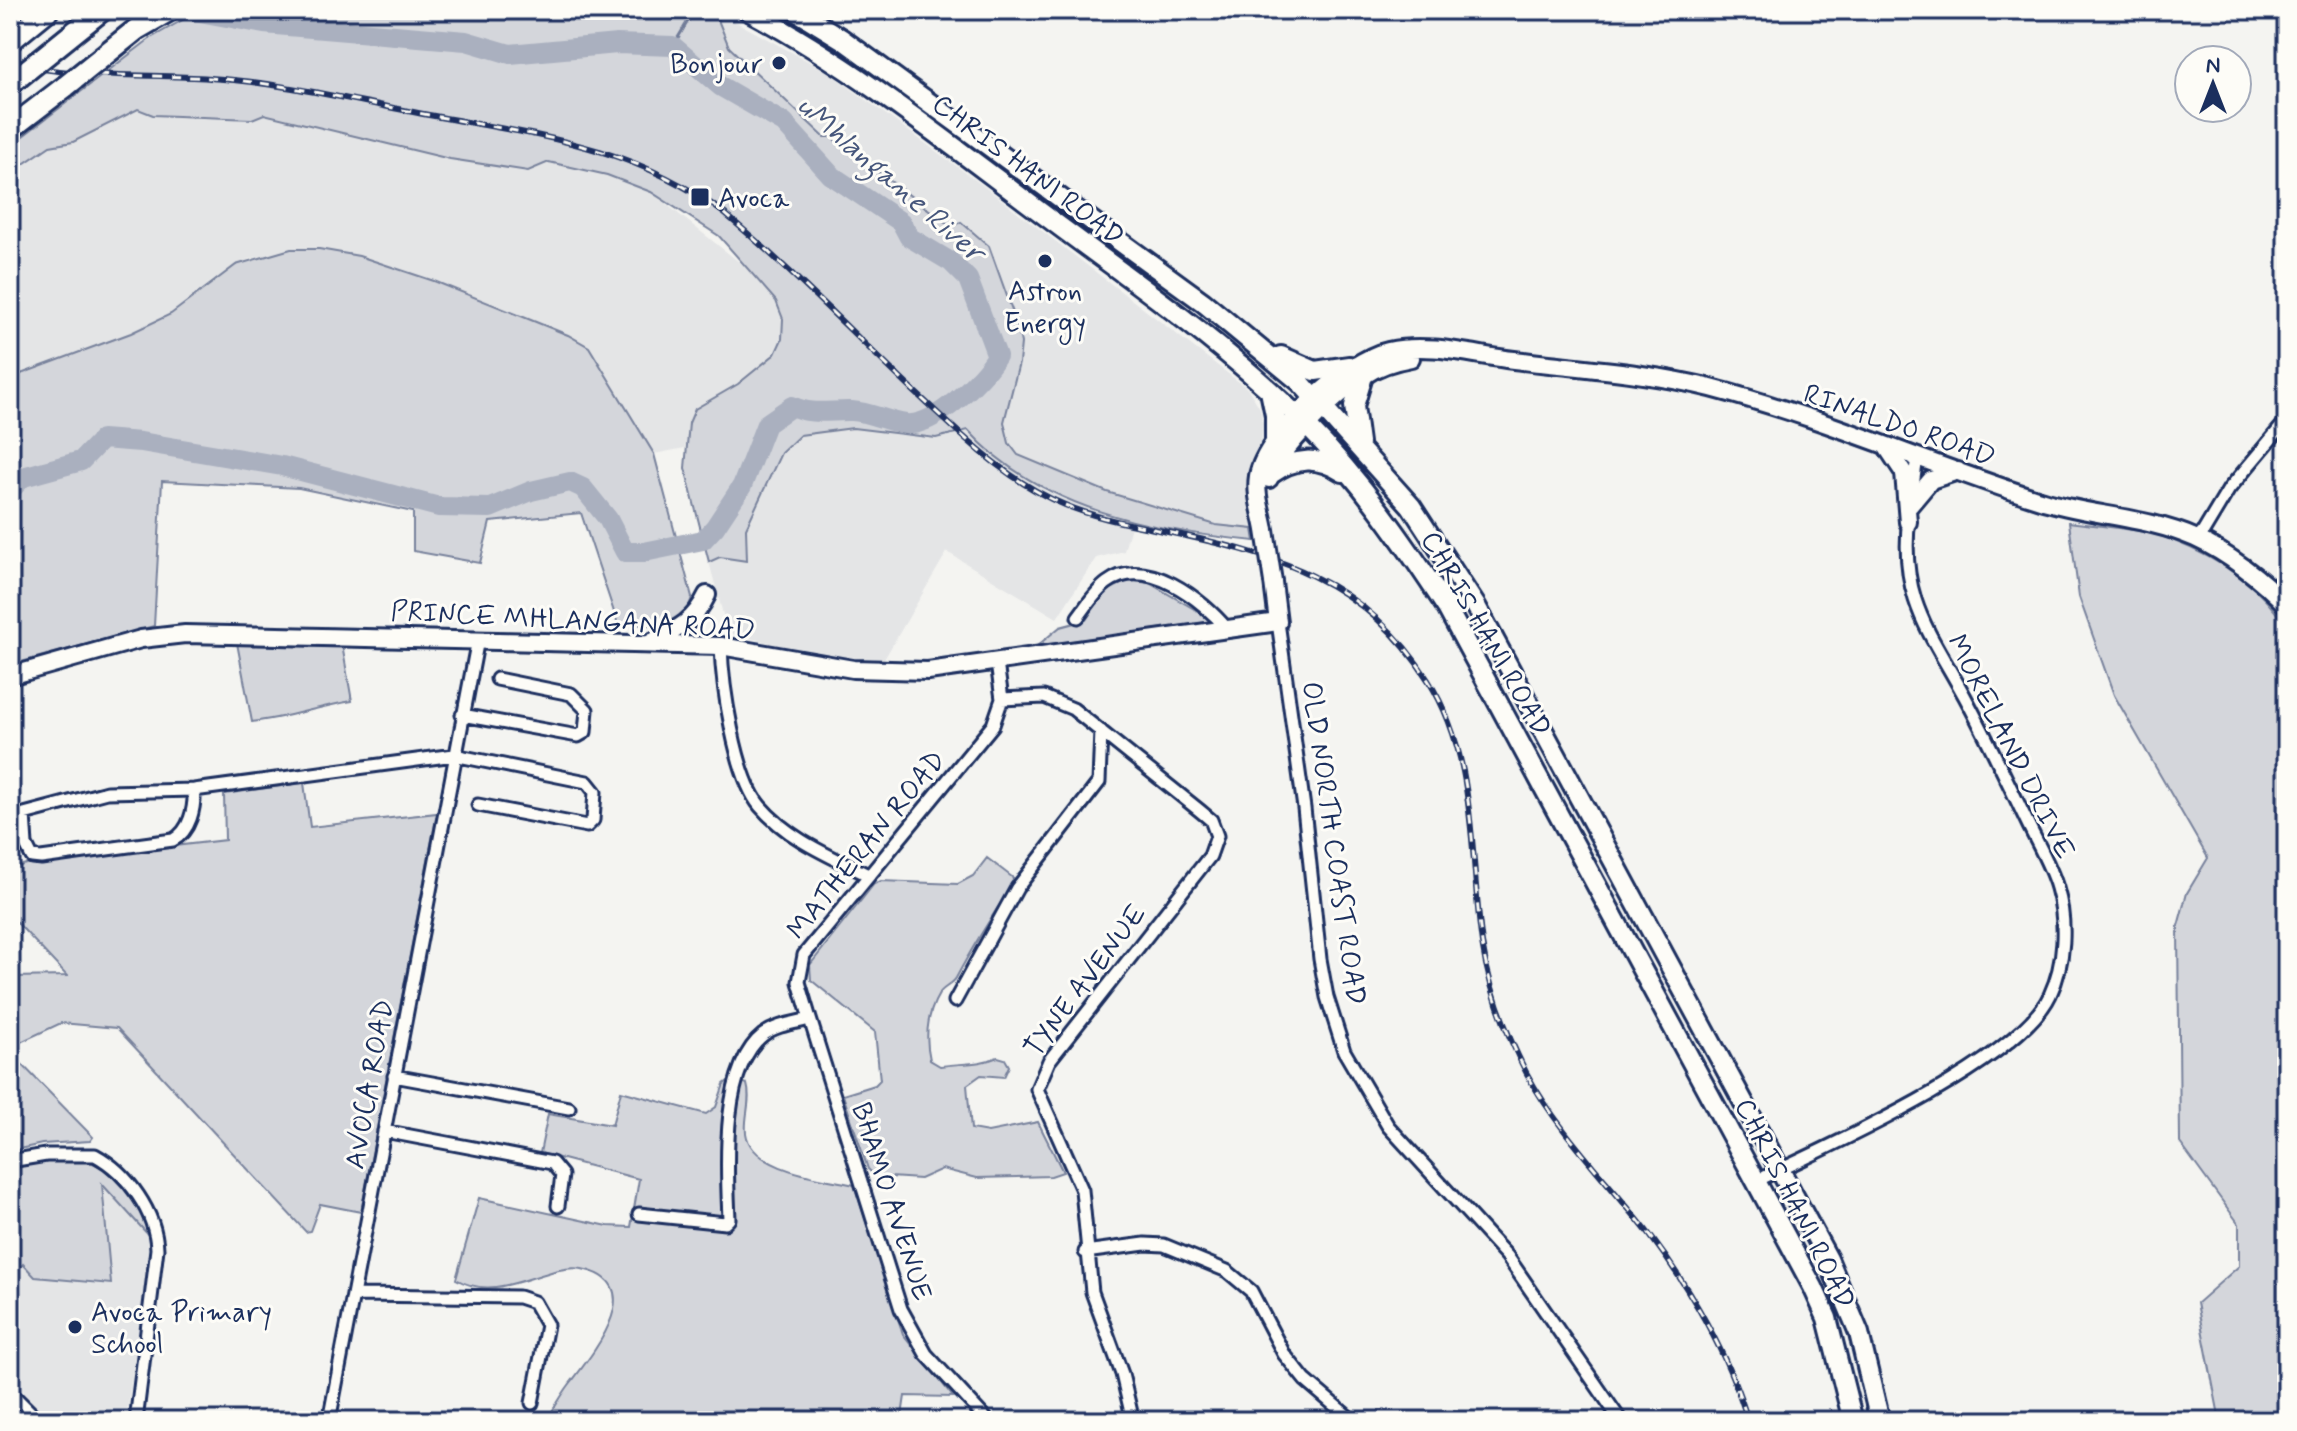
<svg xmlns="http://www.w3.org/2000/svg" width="2297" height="1431" font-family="Mynerve,sans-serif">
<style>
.built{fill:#e4e5e6}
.green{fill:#d4d6db;stroke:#78829c;stroke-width:2}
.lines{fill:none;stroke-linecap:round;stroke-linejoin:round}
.stream{stroke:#717c98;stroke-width:3}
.river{stroke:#aab0bf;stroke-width:20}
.street-casing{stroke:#1b2f5e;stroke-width:17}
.secondary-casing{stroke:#1b2f5e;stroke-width:22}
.primary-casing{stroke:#1b2f5e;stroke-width:24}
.highway-casing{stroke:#1b2f5e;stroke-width:26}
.street{stroke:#fdfcf7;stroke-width:11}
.secondary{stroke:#fdfcf7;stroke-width:16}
.primary{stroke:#fdfcf7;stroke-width:18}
.highway{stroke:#fdfcf7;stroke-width:20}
.rail-casing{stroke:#1b2f5e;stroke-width:6}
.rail{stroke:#fdfcf7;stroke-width:3;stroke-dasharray:9;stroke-linecap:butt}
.secondary-bridge-casing{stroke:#1b2f5e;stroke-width:22;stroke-linecap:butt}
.highway-bridge-casing{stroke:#1b2f5e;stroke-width:26;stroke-linecap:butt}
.secondary-bridge{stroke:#fdfcf7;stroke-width:16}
.highway-bridge{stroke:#fdfcf7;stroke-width:20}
.poi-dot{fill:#1b2f5e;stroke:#fdfcf7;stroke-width:3}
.labels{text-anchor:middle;stroke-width:6;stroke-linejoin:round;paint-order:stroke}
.poi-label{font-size:28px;fill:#1b2f5e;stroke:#fdfcf7;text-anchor:start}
.street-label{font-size:28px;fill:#1b2f5e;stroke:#fdfcf7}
.water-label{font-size:30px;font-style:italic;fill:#46567b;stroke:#fdfcf7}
</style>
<rect width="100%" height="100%" fill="#f4f4f1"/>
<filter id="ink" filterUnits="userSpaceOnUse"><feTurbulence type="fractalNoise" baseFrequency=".0125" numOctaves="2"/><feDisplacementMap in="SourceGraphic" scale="16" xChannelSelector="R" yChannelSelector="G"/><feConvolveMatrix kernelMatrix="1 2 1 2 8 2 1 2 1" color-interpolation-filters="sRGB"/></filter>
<g filter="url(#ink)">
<path class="built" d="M714 10 828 72 985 187 1248 389 1260 408 1263 423 1262 438 1248 483 1253 529 1216 525 1107 492 1018 455 1009 443 1004 422 1021 343 989 246 951 226 831 137H824L729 47Z
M138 109 153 115 252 119 264 114 450 159 528 171 549 162 607 175 651 192 758 277 782 311V339L769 360 738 384 695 409 685 448 654 454 589 347 434 281 359 256 305 248 249 259 212 281 171 314 131 333 10 378V173L50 146 73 142Z
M865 428 936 438 968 430 983 447 1046 491 1081 505 1133 519 1124 551 1096 558 1057 618 947 552 883 661 812 653 728 633 709 562 720 557 747 561 746 528 781 453 800 435 816 430Z
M93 1174 151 1238 126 1421H48L10 1377V1277L13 1274 10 1271Z"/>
<path class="green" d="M200 10H714L729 47 824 137H831L951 226 961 222 989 246 1017 324 1021 343 1019 363 1004 422 1009 443 1018 455 1107 492 1216 525 1253 529 1255 541C1153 531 1039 509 968 430L936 438 853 428 800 435 781 453 746 528 747 561 720 557 709 562 685 468 689 423 695 409 738 384 775 354 782 339 783 319 776 301 719 236 651 192 607 175 549 162 528 171 450 159 264 114 252 119 153 115 138 109 73 142 50 146 10 173V146L151 38Z
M291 249H319L359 256 434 281 568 335 589 347 654 454 692 597C683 633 649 624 618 624L581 513 490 522 480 563 413 551V512L299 488 162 481 154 626 10 665V378L131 333 171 314 236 265Z
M2069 522C2102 527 2141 528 2172 540 2218 558 2261 586 2287 628V1421H2220L2197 1303 2239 1266V1224L2180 1143 2178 926 2187 893 2208 858 2114 695 2079 597Z
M1129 580 1149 583 1215 621 1037 646 1060 627 1086 620 1105 592Z
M237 643 342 645 352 701C317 707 287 718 252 722Z
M304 783 310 827 437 813 361 1212 320 1204 310 1231 306 1232 117 1028 61 1023 10 1047V977L67 976 10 915V869L29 863 225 840 224 794Z
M987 858 1012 877 1014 883C993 914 974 944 956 978 952 985 943 987 939 994 927 1014 925 1038 930 1060L940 1066C960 1063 980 1065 998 1057L1005 1059 1009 1066 1004 1077 981 1075 967 1085 971 1129 988 1132 1038 1122 1063 1172 1051 1176 977 1178 942 1169 920 1179 875 1176 868 1169 843 1095 875 1085 880 1080 875 1032 811 980 810 965 874 884 881 881 958 884 973 876Z
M10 1052 93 1137 90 1141 42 1144 10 1151Z
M732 1078 747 1084C752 1101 744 1116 746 1133 751 1171 824 1178 854 1185L903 1334 953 1397 905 1396 902 1416 896 1421H545C554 1410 560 1397 569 1385 590 1357 653 1283 582 1269 546 1262 500 1305 456 1279L479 1198 608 1226 631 1227 639 1179 540 1153 548 1114 612 1125 621 1091 706 1114 716 1107 724 1084Z
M80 1160C115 1164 143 1206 151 1238L102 1184 111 1284 35 1277 23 1264 13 1274 10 1271V1169L40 1162Z"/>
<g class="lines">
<path class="stream" d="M673 46 694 11"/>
<path class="river" d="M10 491 23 477 81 461 102 439 141 442 282 466 439 507 490 508 531 491 570 482 583 488 608 519 625 552H644L703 540 715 527 742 486 766 424 792 406C812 416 831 410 852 411 870 412 888 422 906 424 935 427 983 379 997 356L968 279 951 262 909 237 901 222 831 175 784 123 720 86 673 46 617 44 510 54 466 41 264 24 189 10"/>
<defs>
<path id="street" d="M1911 500 1917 457
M2199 539 2229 489 2287 420
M1078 617C1087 605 1096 591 1107 583 1146 554 1203 600 1227 629
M1278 622 1304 808 1320 959 1327 997 1344 1051 1388 1126 1507 1256 1621 1421
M721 646C722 684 735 776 760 806 788 839 830 856 868 875
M1002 699 1044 697 1073 709 1199 810 1211 820 1217 836 1210 856 1049 1061 1037 1089 1082 1190 1092 1292 1122 1374 1133 1421
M462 715 578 736 585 732 587 710 571 694 497 679
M194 790C195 808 190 831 173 840L41 858 32 857 26 845 24 814 107 792 194 790 454 755 587 782 595 792 593 820 587 826 478 805
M955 1001 1017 888 1099 782 1101 731
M394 1076 569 1108
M384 1131 552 1163 562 1175 558 1206
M10 1161 46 1155H95C128 1173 156 1213 157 1249L136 1421
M1756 1181C1826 1148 2018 1063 2050 995 2065 963 2067 922 2057 888 2051 866 2037 843 2027 822 2007 780 1987 738 1965 697 1929 631 1899 598 1909 517
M639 1214 725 1223 729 1219C727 1170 720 1069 763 1035 776 1025 794 1023 810 1019
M1085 1252 1145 1244 1164 1245 1227 1271 1251 1291 1284 1354 1305 1380 1353 1421
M356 1295 519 1297 534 1302 547 1325 532 1403
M10 1392 39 1421
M329 1421 478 639
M988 1421 926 1354 901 1309 810 1019 799 982 804 955 993 725 1002 699 997 663"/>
<path id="secondary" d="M1886 446 1904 473 1908 522
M1269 479C1280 448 1336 394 1365 375 1379 365 1394 361 1411 358
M1910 505 1931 480 1958 471
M1265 530C1262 512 1255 495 1258 476 1265 435 1348 359 1388 351 1429 342 1473 355 1514 360 1579 368 1647 372 1711 388 1822 417 1928 464 2037 499 2089 516 2145 516 2195 538 2228 553 2263 580 2287 606
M652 642C678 629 694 622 707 595
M10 676 141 639 185 634 721 646 853 669 928 671 1278 622 1273 582"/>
<path id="primary" d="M747 10C847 63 937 134 1027 202 1122 274 1223 341 1307 426 1361 480 1405 544 1447 608L1813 1287 1827 1318 1853 1421
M795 10 842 39 1203 302 1300 382 1411 506 1476 606 1828 1259 1859 1333 1880 1421
M1281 356 1315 371 1350 366
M1270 391 1275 415V439
M1359 443 1354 406 1363 376
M1271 474C1296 457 1317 456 1343 472"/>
<path id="highway" d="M10 41 48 10
M10 129 66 86"/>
</defs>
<use href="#street" class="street-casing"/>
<use href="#secondary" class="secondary-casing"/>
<use href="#primary" class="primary-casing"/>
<use href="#highway" class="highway-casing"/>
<use href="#street" class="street"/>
<use href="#secondary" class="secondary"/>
<use href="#primary" class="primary"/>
<use href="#highway" class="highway"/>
<defs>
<path id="rail" d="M10 63C76 78 143 74 210 78 277 82 343 98 408 111 523 134 628 141 724 213 791 269 852 333 916 393 962 435 1006 481 1065 505 1096 518 1130 524 1163 531 1273 554 1364 578 1428 680 1478 759 1469 854 1482 943 1489 988 1505 1031 1526 1072 1558 1132 1607 1180 1649 1234 1690 1288 1729 1356 1748 1421"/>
</defs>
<use href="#rail" class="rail-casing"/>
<use href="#rail" class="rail"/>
<defs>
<path id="secondary-bridge" d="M1265 530 1273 582"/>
<path id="highway-bridge" d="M10 84 102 10
M66 86 137 29 170 10"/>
</defs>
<use href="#secondary-bridge" class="secondary-bridge-casing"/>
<use href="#highway-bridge" class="highway-bridge-casing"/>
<use href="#secondary-bridge" class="secondary-bridge"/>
<use href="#highway-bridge" class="highway-bridge"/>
</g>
</g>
<g class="poi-dot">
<circle cx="779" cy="63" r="8"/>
<rect x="690" y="187" width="20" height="20" rx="4"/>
<circle cx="1045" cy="261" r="8"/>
<circle cx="75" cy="1327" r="8"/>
</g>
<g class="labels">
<g class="poi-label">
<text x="763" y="73" text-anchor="end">Bonjour</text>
<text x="718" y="207">Avoca</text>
<text x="1045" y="300" text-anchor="middle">Astron<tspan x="1045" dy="32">Energy</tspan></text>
<text x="91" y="1321">Avoca Primary<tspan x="91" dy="32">School</tspan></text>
</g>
<g class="street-label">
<text transform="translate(1029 169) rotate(37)" y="10">CHRIS HANI ROAD</text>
<text transform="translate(1900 424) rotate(19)" y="10">RINALDO ROAD</text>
<text transform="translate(573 619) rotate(3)" y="10">PRINCE MHLANGANA ROAD</text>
<text transform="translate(1487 633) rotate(60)" y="10">CHRIS HANI ROAD</text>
<text transform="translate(2012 746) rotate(63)" y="10">MORELAND DRIVE</text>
<text transform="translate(1335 843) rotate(82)" y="10">OLD NORTH COAST ROAD</text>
<text transform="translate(865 844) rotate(-51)" y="10">MATHERAN ROAD</text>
<text transform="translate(1084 980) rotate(-53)" y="10">TYNE AVENUE</text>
<text transform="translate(368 1084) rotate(-80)" y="10">AVOCA ROAD</text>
<text transform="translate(893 1201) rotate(72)" y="10">BHAMO AVENUE</text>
<text transform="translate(1796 1203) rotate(63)" y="10">CHRIS HANI ROAD</text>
</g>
<g class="water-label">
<text transform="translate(891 178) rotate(41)" y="10">uMhlangane River</text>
</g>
</g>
<rect width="2297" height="1431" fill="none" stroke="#fdfcf7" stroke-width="40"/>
<rect x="20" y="20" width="2257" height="1391" fill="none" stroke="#1b2f5e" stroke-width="3" filter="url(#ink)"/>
<g transform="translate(2213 84)"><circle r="38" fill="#fdfcf7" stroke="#a3aaba" stroke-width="2"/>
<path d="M0-6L14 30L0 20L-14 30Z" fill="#1b2f5e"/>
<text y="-12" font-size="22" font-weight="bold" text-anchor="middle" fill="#1b2f5e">N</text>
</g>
</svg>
